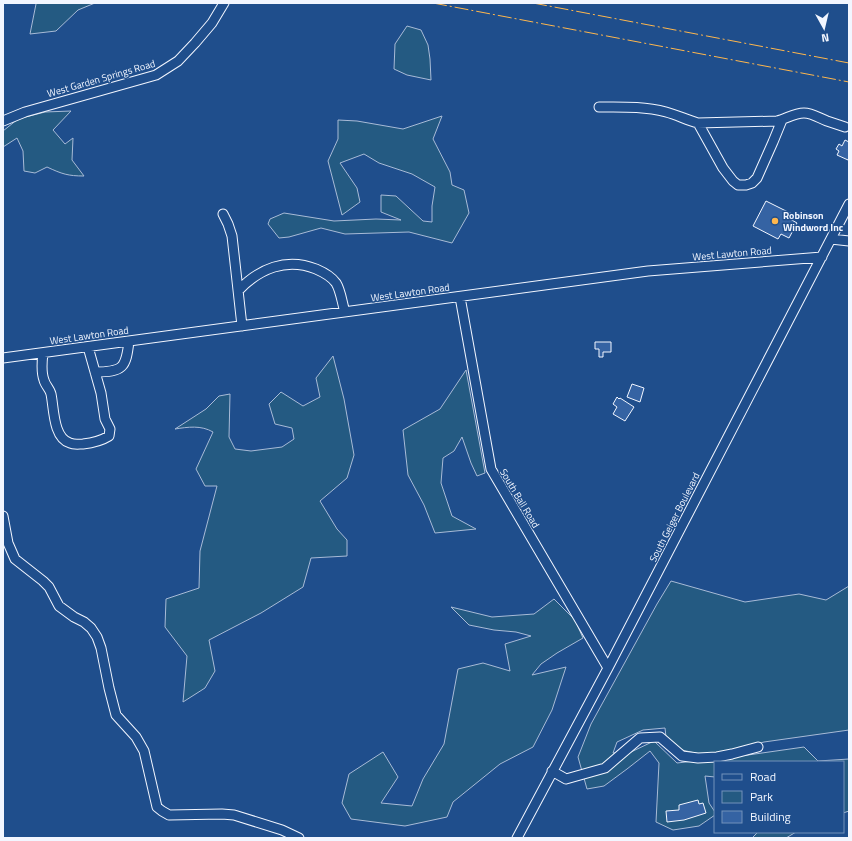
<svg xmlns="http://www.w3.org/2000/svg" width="852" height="841" font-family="'Titillium Web',sans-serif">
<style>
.green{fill:#245a82;stroke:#a8bbd7}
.building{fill:#3563a3;stroke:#f2f6ff}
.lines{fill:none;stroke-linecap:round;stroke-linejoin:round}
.minor-casing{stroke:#f2f6ff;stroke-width:11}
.minor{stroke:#1f4e8c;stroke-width:9}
.power{stroke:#ffb74d;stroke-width:1;stroke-dasharray:14 3 2 3;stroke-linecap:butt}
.poi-dot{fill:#ffb74d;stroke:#1f4e8c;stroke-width:1.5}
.labels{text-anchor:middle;stroke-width:3;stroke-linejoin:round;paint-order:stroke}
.street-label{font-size:10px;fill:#f2f6ff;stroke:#1f4e8c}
.poi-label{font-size:10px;font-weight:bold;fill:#f2f6ff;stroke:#1f4e8c;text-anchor:start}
</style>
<rect width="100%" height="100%" fill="#1f4e8c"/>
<path class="green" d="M37 3H95L78 10 56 31 30 34 36 4Z
M407 26 421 30 428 45 430 59 431 80 407 75 394 69 395 44Z
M71 111 53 130 65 144 73 138 72 160 84 176C68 176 62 174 47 167L35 173 24 171 23 151 17 138 3 147V131L18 119 45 112Z
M442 116 433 139 450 172 452 185 464 190 469 213 452 243 409 232 345 234 321 228 289 237 279 238 268 224 270 219 284 213 334 221 376 219 401 220 381 212V195L396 196 423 221 432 222V206L435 187 412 174 379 163 364 154 340 163 357 188 360 202 342 215 328 161 338 139V120L357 121 403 129Z
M333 356 344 399 354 455 347 478 320 501 337 529 347 540V556L311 558 303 587 261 613 209 640 215 671 205 688 183 702 187 656 165 627 166 599 199 588 200 551 217 486H205L196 469 213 432C201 425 188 427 175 429L206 409 219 396 230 394 229 437 235 449 251 451 282 447 294 439 292 428 275 424 269 404 281 392 303 406 320 397 316 378Z
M466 370 485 473 477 476 471 463 462 437 454 451 443 458 441 483 452 516 476 529 435 533 424 505 408 475 403 430 440 409Z
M671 581 745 602 799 594 826 600 849 586V730L764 742 722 753 704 755 682 750 666 737 665 728 643 730 617 742 613 753 631 752 654 741 677 763 748 755 804 747 818 761 849 759V811L843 813V762H715V777L705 776 709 803 715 812V815L699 826 673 830 656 822 659 763 650 751 627 769 604 786 587 789 578 757 591 724 657 604Z
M554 599 575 620 583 638 557 653 541 664 532 675 566 667 552 710 533 747 500 764 453 802 447 817 405 826 351 819 342 803 349 774 383 752 398 777 381 803 412 806 423 779 444 744 458 669 483 663 510 671 505 644 531 636 516 632 494 630 469 625 451 607 492 617 534 614Z
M758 832H796L786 838H752Z"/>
<path class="building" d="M845 140 849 142V157L848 160 837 155 839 151 836 149 839 144 842 146Z
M766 201 792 214 790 219 797 223 789 238 781 234 778 239 753 226Z
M595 342H611V352H603V357H599V349H595Z
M632 384 644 388 640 402 627 397Z
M617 397 619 399 620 398 634 407 625 421 613 414 617 407 613 404Z
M698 800 699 804 703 803 706 813 684 820 667 822 666 811 679 810V805Z"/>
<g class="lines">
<defs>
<path id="minor" d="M599 107C621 107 644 106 666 112 677 115 687 120 698 123L777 121C786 119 794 113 804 113 812 113 819 118 827 121 833 123 839 125 845 127
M3 121 25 112 156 75 178 61 195 43 212 23 224 3
M698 123 723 168 733 181 738 185H746L752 183 757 178 773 142 782 120
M223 214 228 224 232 236 242 326
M831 239 849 241
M239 290C259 269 286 257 316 269 323 272 331 276 336 283 341 291 342 303 345 312
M460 297 491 469 608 668
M43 353C42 361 41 372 44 380 45 385 50 389 51 394 54 408 53 438 70 443 74 445 79 444 83 444 92 443 101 441 109 436L110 429 105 419 101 393 88 347
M3 358 648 271 822 257
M95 372C123 372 126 368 129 341
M3 516 8 543 15 559 43 581 49 587 59 606 74 617 84 622 91 628 97 637 101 648 109 688 116 715 136 737 144 751 157 807 162 811 169 815 222 814 234 815 282 830 299 838
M552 771 566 779 605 768 640 738 660 737 682 756 698 758 717 757 732 754 758 747
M517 838 608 668 849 204"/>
</defs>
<use href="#minor" class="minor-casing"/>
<use href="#minor" class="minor"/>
<path class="power" d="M433 3 849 82
M533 3 849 63"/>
</g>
<circle class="poi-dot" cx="775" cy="221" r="4"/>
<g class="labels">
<g class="street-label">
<text transform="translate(101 78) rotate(-16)" y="4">West Garden Springs Road</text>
<text transform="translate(732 253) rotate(-5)" y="4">West Lawton Road</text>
<text transform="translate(410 292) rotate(-8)" y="4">West Lawton Road</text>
<text transform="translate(89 335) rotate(-8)" y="4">West Lawton Road</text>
<text transform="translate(520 498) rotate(59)" y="4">South Ball Road</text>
<text transform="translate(674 517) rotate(-63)" y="4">South Geiger Boulevard</text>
</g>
<g class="poi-label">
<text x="783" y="219">Robinson<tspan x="783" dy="12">Windword Inc</tspan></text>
</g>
</g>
<rect width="852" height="841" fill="none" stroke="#f2f6ff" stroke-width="8"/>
<rect x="714" y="761" width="130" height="72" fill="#1f4e8c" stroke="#7391ba"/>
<rect x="722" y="774" width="20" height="6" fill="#1f4e8c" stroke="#7391ba"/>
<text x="750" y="781" font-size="12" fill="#f2f6ff">Road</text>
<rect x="722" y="791" width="20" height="12" fill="#245a82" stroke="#7391ba"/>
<text x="750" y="801" font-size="12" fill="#f2f6ff">Park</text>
<rect x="722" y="811" width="20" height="12" fill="#3563a3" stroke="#7391ba"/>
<text x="750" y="821" font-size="12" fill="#f2f6ff">Building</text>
<g transform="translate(824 28) rotate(172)" stroke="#1f4e8c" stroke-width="3" paint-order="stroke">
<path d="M0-3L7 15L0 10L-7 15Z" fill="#f2f6ff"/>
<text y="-6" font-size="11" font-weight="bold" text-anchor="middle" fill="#f2f6ff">N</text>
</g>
</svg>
